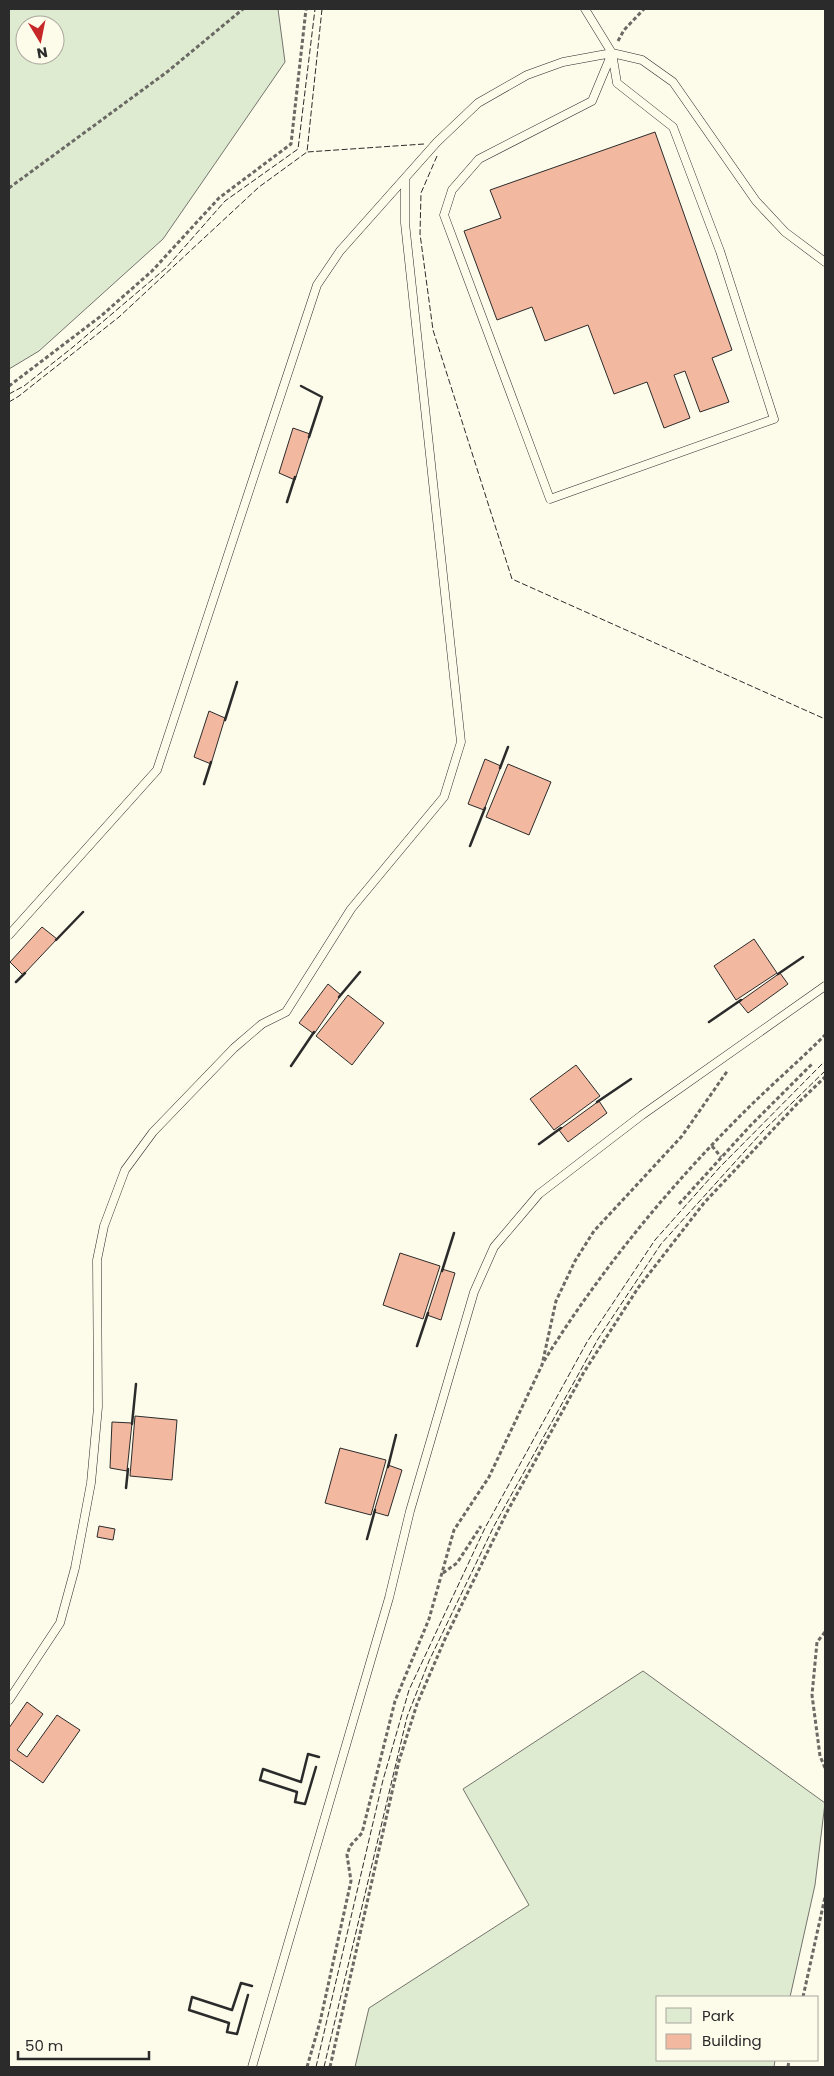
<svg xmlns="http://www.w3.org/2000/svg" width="834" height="2076" font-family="Poppins,sans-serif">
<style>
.green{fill:#deebd1;stroke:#74746e;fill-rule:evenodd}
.building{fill:#f2b8a0;stroke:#2b2b2b}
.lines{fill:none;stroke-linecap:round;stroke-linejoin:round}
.service-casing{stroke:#2b2b2b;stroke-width:9}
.path{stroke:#6a6964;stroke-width:3;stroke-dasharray:4 2.5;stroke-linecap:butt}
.service{stroke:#fdfbea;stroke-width:8}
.fence{stroke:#2b2b2b;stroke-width:1;stroke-dasharray:6 2.5;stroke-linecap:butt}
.wall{stroke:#2b2b2b;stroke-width:2.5}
</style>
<rect width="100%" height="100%" fill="#fdfbea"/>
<path class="green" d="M9 9H278L285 62 163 239 39 351 9 369ZM25 25H55V55H25Z
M643 1671 825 1803 815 1885 790 1997H658V2060H775L774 2067H355L369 2008 529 1905 463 1789Z"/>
<path class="building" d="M655 132 732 350 712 358 729 402 700 412 685 371 674 375 690 418 664 428 647 382 614 394 588 325 545 341 532 307 497 320 464 231 501 218 490 190Z
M293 428 310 434 295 480 279 473Z
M209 711 225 718 211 764 194 757Z
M485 759 501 766 484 810 468 804Z
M508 764 551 782 529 835 486 817Z
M42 927 57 939 23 975 10 962Z
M754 939 777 973 736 1000 714 966Z
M780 973 788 984 748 1013 739 1002Z
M328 984 341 995 314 1034 299 1023Z
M348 995 384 1023 352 1065 316 1036Z
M576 1065 600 1096 554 1130 530 1099Z
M599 1101 607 1113 568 1142 559 1130Z
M400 1253 440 1266 423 1319 383 1305Z
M442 1269 455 1273 441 1320 427 1315Z
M135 1416 177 1420 172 1480 130 1476Z
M112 1422 132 1423 127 1471 110 1468Z
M340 1448 386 1460 371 1515 325 1503Z
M388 1465 402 1470 388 1516 374 1512Z
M99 1526 115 1529 113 1540 97 1537Z
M27 1702 43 1714 17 1750 27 1757 57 1715 80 1730 43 1783 9 1759V1728Z"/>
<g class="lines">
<defs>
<path id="service" d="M585 9 612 53 617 83 673 127 720 251 774 419 550 499 444 215 452 190 479 159 592 101 612 53
M9 935 157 770 317 285 340 251 437 142 478 103 527 75 563 62 612 53 642 60 673 82 756 201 785 232 825 262
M9 1700 60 1623 75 1568 91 1483 98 1407 97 1260 104 1226 125 1170 153 1132 234 1048 262 1024 286 1012 351 909 444 797 461 742 405 223V179
M252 2067 389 1598 410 1511 474 1292 494 1247 539 1194 642 1115 825 986"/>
</defs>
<use href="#service" class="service-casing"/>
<path class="path" d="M618 41 624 30 644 9
M9 188 167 72 243 9
M9 386 101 316 152 271 219 198 291 144 306 9
M712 1146 721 1157
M679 1204 750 1126 813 1063
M544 1361C599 1272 668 1188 743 1113 769 1087 798 1062 825 1035
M443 1573 457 1563 481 1526
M825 1632 817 1642 812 1695 820 1756 825 1768
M803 1997 825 1897
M307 2067 320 2022 351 1881 347 1855 350 1846 362 1833 395 1701 429 1619 454 1530 489 1477 542 1365 556 1301 575 1261 594 1231 682 1136 728 1070
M330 2067 399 1761 417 1704 445 1639 507 1512 584 1372 638 1288 704 1203 797 1104 825 1077
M788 2067 789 2060"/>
<use href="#service" class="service"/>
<path class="fence" d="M322 9 307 152 424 144
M437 156 421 193 420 234 433 330 512 579 825 719
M9 394 24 386 73 347 166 268 225 201 298 149 315 9
M9 402 19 396 119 317 259 187 307 152
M316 2067 383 1780 409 1690 485 1528 587 1342 655 1240 720 1167 825 1061
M324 2067 407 1717 429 1661 494 1526 598 1339 661 1244 763 1131 825 1071"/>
<path class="wall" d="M301 386 322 397 309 437
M287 502 295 477
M225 720 237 682
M500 768 508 747
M204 784 211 762
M470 846 485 808
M56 940 83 912
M778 974 803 957
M16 982 25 973
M339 997 360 972
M709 1022 741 1000
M291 1066 314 1032
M597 1102 631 1079
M539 1144 561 1128
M442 1271 454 1233
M417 1346 428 1313
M132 1424 136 1384
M388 1467 396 1435
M126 1488 128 1469
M367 1539 375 1510
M316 1767 305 1804 295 1802 297 1792 260 1780 263 1769 301 1782 308 1754 319 1757
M248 1995 237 2034 227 2032 229 2023 189 2010 192 1997 232 2010 241 1983 252 1986"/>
</g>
<rect width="834" height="2076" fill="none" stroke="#2b2b2b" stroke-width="20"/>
<rect x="656" y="1996" width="162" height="65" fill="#fdfbea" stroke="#a9a89e"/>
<rect x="666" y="2008" width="25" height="15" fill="#deebd1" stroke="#a9a89e"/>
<text x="702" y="2021" font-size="15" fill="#2b2b2b">Park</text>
<rect x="666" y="2034" width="25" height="15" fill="#f2b8a0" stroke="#a9a89e"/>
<text x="702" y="2046" font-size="15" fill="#2b2b2b">Building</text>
<g transform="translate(40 40) rotate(170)"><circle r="24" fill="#fdfbea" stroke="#a9a89e"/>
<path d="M0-4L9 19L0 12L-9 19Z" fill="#c62828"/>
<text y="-8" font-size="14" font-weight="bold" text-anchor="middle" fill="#2b2b2b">N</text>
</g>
<path d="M18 2051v8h131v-8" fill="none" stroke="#2b2b2b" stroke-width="2.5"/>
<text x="25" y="2051" font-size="15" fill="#2b2b2b" stroke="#fdfbea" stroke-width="4" paint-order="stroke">50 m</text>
</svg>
